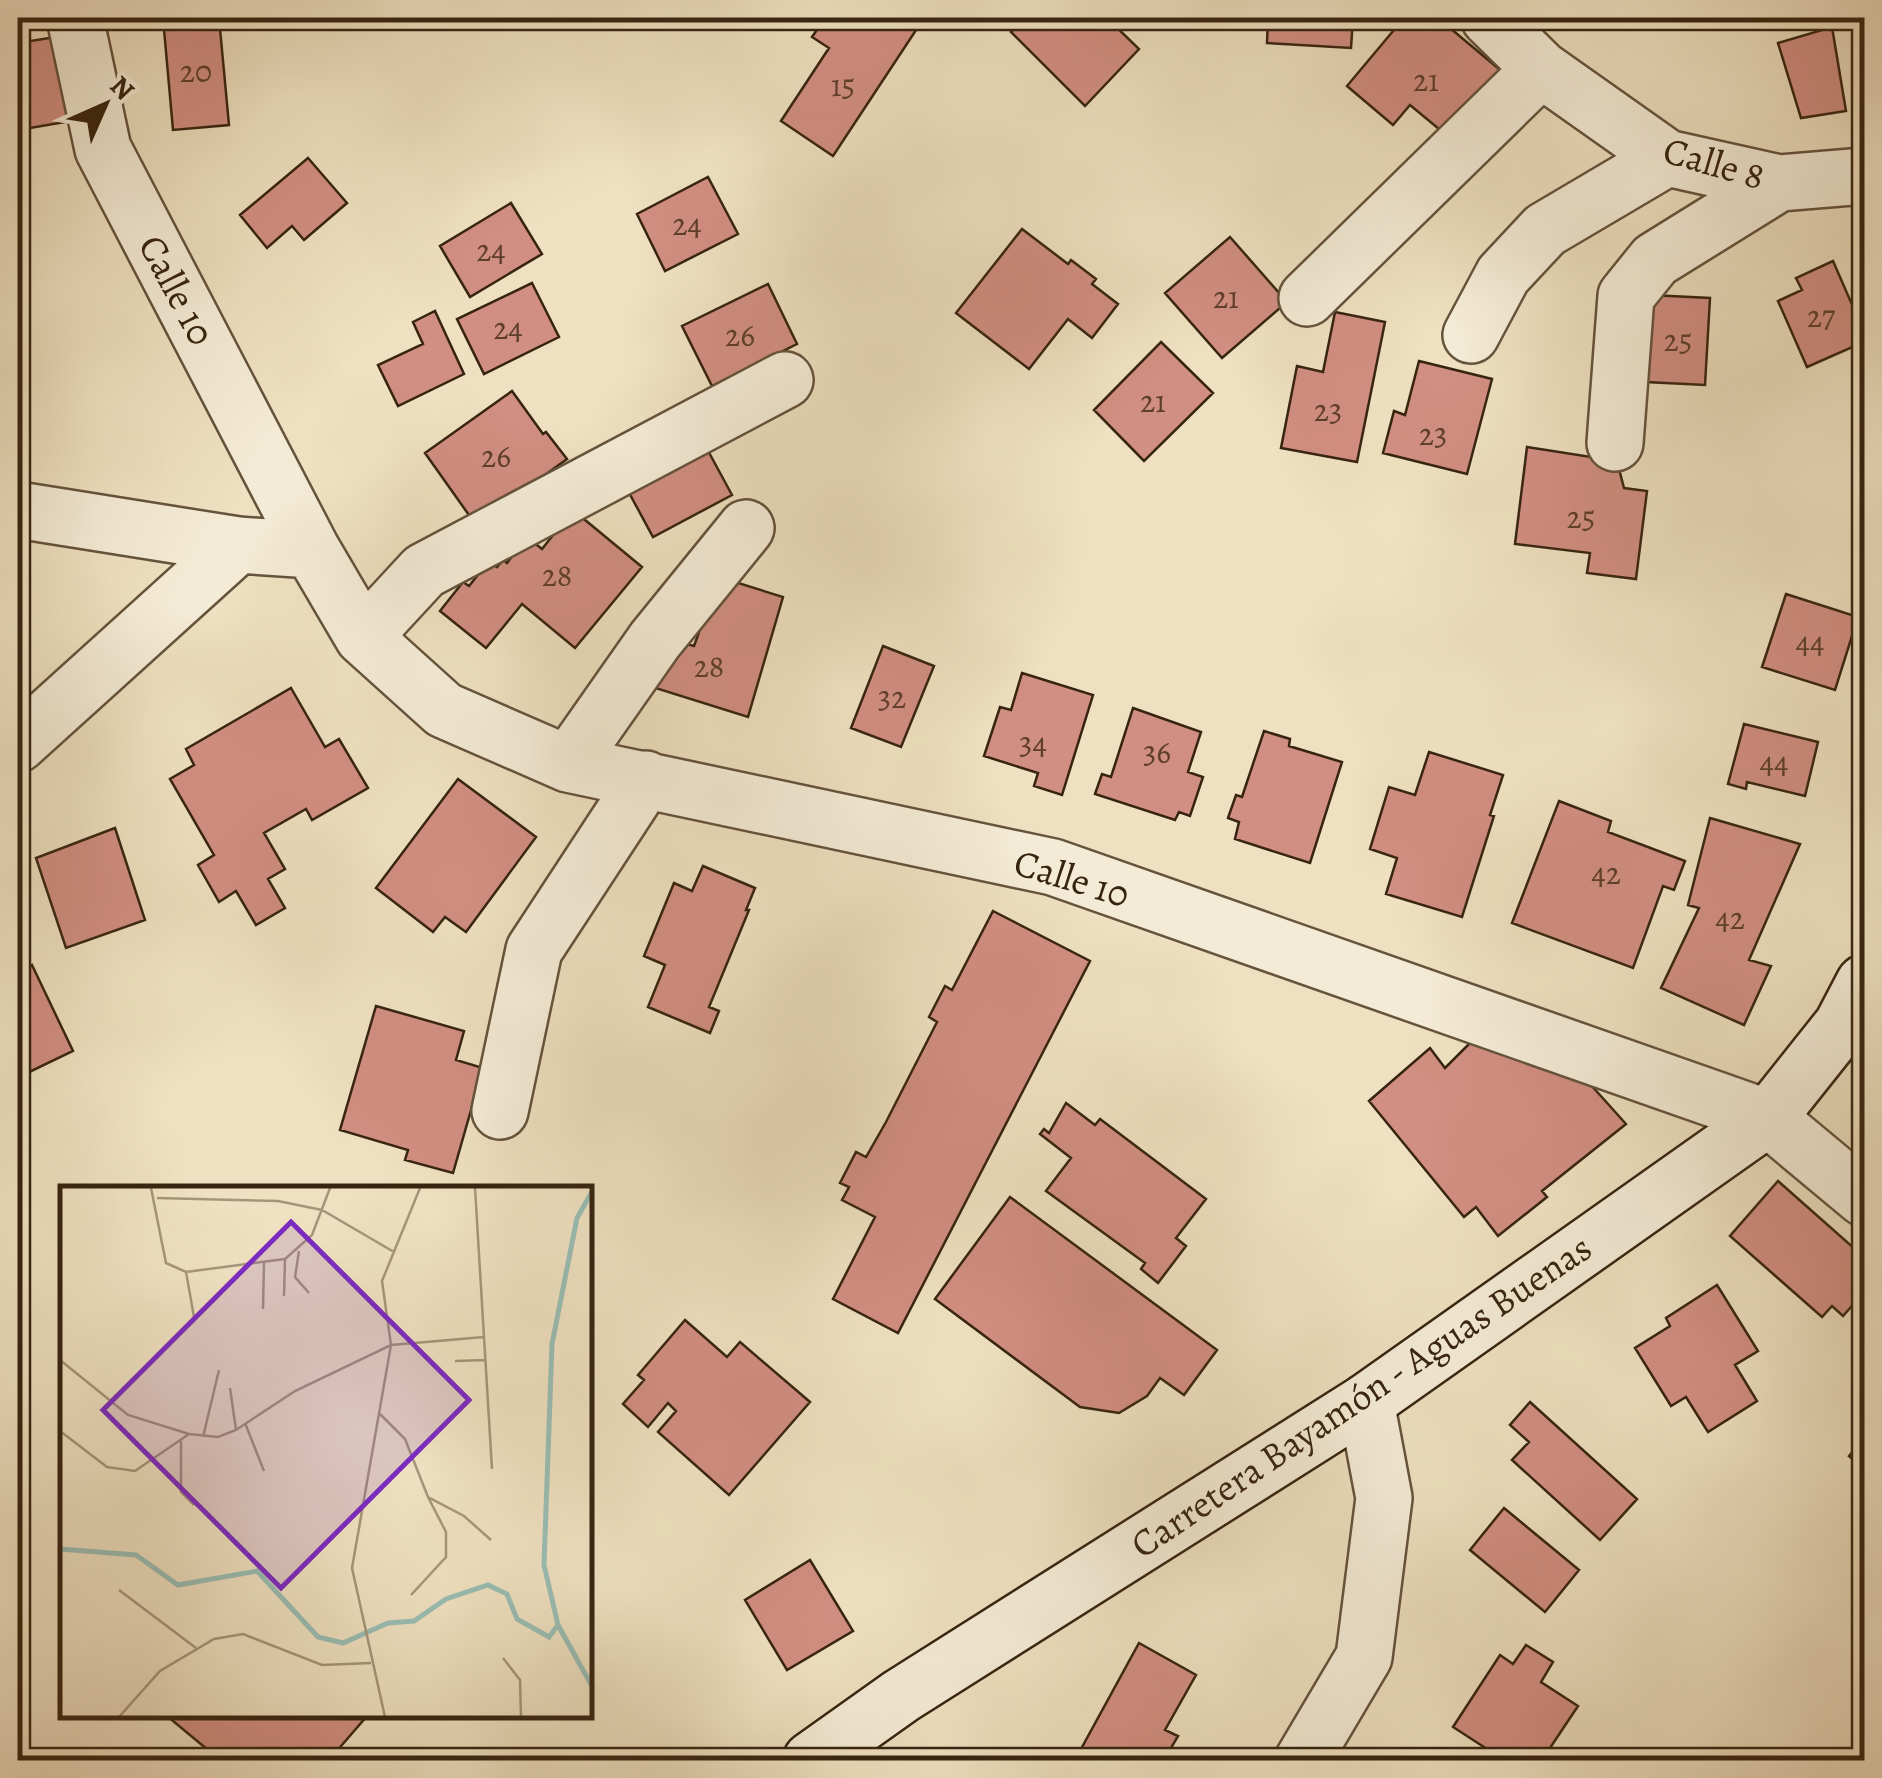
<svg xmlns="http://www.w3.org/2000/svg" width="1882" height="1778" font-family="Alegreya,serif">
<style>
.building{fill:#d18e82;stroke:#372410;stroke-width:2.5}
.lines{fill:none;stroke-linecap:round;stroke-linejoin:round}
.street-casing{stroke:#65533c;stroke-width:60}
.secondary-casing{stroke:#372410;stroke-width:60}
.street{stroke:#f4ebd6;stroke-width:55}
.secondary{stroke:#f4ebd6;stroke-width:55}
.labels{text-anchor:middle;stroke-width:8;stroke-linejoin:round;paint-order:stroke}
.number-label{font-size:32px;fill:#5e3e2c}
.street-label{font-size:38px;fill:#372410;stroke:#f4ebd6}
.inset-river{fill:none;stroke:#99bdb3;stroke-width:5}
.inset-road{fill:none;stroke:#a5957a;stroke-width:2.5}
.view{fill:#7b2cbf;fill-opacity:0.15;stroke:#7b2cbf;stroke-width:5}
.inset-edge{fill:none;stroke:#372410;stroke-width:5}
</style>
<rect width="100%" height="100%" fill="#eee0c0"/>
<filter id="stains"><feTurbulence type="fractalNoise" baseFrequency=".002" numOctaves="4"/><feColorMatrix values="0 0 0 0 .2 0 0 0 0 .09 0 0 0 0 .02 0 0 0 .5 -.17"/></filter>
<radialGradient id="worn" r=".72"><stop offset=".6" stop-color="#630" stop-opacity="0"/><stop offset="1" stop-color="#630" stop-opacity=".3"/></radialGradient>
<path class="building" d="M163 18H219L229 125 173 130Z
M825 18H924L833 156 781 121 829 48 812 37Z
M1025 18H1107L1139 49 1085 106 1011 32Z
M1268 18H1353L1351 48 1267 43Z
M1404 18H1438L1505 74 1451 139 1410 105 1393 125 1347 86Z
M1832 27 1846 111 1801 118 1778 43Z
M62 36 77 120 18 130V43Z
M308 158 347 203 304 240 292 226 267 248 240 215Z
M708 177 738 234 665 271 637 214Z
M511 203 542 254 470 297 440 246Z
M1022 229 1068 264 1071 260 1096 279 1092 284 1118 304 1092 338 1068 319 1029 369 956 313Z
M1230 237 1287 302 1222 358 1165 293Z
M1833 261 1864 332V342L1807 367 1778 301 1802 290 1796 278Z
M532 283 559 337 484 374 457 319Z
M768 284 797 344 712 386 682 326Z
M1650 295 1710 298 1705 385 1646 382Z
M435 311 464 374 398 406 378 365 423 344 413 322Z
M1335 312 1385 322 1357 462 1281 448 1297 366 1323 372Z
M1161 342 1213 393 1144 461 1094 410Z
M1419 361 1492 379 1467 474 1383 453 1394 411 1405 415Z
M512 391 543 434 546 432 567 459 476 525 425 453Z
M706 447 732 495 653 537 627 489Z
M1527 447 1617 461 1624 488 1647 491 1636 579 1587 573 1590 553 1515 544Z
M573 510 642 567 575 648 522 604 486 648 440 611 463 582 469 586 489 561 497 567 503 560 507 563 527 537 542 549Z
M719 577 783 597 748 717 649 686 664 638 694 646Z
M1786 594 1858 617 1835 690 1762 667Z
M883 646 934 666 901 747 851 728Z
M1022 673 1093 695 1062 795 1034 786 1038 773 984 756 1000 707 1011 710Z
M291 688 325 747 339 739 368 788 312 820 306 809 264 833 285 869 268 879 285 908 256 925 236 891 219 902 198 865 214 855 170 779 194 765 186 749Z
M1133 708 1201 732 1188 772 1203 777 1190 816 1179 812 1175 820 1095 794 1102 774 1111 777Z
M1744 724 1818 742 1805 796 1747 782 1746 789 1728 784Z
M1264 731 1290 739 1289 746 1342 762 1310 863 1235 839 1239 822 1228 818 1236 795 1242 797Z
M1429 752 1503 775 1490 815 1494 816 1462 917 1386 894 1397 858 1370 849 1389 787 1415 795Z
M458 779 536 837 466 932 445 917 433 932 376 888Z
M1559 801 1611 821 1608 832 1685 861 1674 890 1663 886 1633 968 1512 923Z
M1710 818 1800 844 1749 960 1771 966 1744 1025 1661 988 1699 908 1688 905Z
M115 828 145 920 66 948 36 858Z
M703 866 755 888 746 910H749L709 1007 719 1011 710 1033 648 1007 665 965 644 956 674 883 692 891Z
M993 911 1090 961 898 1333 833 1299 875 1217 842 1200 849 1187 840 1183 856 1152 866 1157 886 1122 937 1022 929 1017 945 986 952 990Z
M32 965 73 1051 21 1076 18 1069V972Z
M376 1006 464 1031 456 1060 483 1068 453 1173 405 1160 408 1150 340 1130Z
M1481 1032 1582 1075 1626 1124 1542 1191 1547 1197 1498 1236 1476 1207 1464 1217 1369 1101 1430 1048 1445 1068Z
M1066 1103 1095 1125 1100 1119 1206 1199 1176 1238 1186 1246 1158 1283 1141 1269 1145 1263 1046 1191 1071 1158 1040 1134 1044 1129 1049 1133Z
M1778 1181 1864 1257V1292L1843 1316 1832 1306 1822 1317 1730 1236Z
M1010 1197 1217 1350 1184 1395 1160 1378 1147 1396 1119 1413 1080 1407 935 1299Z
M1717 1285 1758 1351 1735 1365 1757 1401 1708 1432 1686 1397 1671 1406 1635 1348 1670 1326 1666 1318Z
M685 1320 727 1357 740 1342 810 1402 729 1495 658 1432 676 1411 668 1403 648 1427 623 1404 644 1380 638 1375Z
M1530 1402 1637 1499 1600 1540 1512 1460 1529 1442 1510 1425Z
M1864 1438V1469L1849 1456Z
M1504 1508 1579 1570 1545 1612 1470 1550Z
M810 1560 853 1631 787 1670 745 1600Z
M1139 1643 1196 1675 1165 1730 1178 1736 1164 1760H1075Z
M1526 1645 1553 1662 1541 1682 1578 1706 1542 1760H1504L1453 1727 1500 1655 1513 1664Z
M167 1716H367L329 1760H220Z"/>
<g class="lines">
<defs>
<path id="street" d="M75 18 103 149 312 550
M1489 18 1541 69 1667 158 1779 183 1864 176
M1307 298 1541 69
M1471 335 1503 275 1545 230 1667 158
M1615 443 1626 296 1655 260 1779 183
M18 510 238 545 312 550 363 637 444 710 568 764 1053 867 1768 1118 1864 1198
M363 637 424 571 785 380
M18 744 238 545
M568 764 655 640 746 528
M500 1111 534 950 646 779
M1303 1760 1364 1657 1384 1498 1366 1402"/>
<path id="secondary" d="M811 1760 901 1696 1366 1402 1768 1118 1842 1025 1864 983"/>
</defs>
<use href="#street" class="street-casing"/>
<use href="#secondary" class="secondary-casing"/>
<use href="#street" class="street"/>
<use href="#secondary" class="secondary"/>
</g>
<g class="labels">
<g class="number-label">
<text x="196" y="82">20</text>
<text x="1426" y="91">21</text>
<text x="843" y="96">15</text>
<text x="687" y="235">24</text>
<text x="491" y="261">24</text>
<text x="1226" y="308">21</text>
<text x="1821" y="327">27</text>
<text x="508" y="339">24</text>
<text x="740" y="346">26</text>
<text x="1678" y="351">25</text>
<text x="1153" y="412">21</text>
<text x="1328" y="421">23</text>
<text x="1433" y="445">23</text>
<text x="496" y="467">26</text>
<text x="1581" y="528">25</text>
<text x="557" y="586">28</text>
<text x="1810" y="653">44</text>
<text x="709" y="677">28</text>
<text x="892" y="708">32</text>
<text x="1033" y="754">34</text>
<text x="1157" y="763">36</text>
<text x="1774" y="773">44</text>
<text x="1606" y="884">42</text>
<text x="1730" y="929">42</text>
</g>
<g class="street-label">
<text transform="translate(1714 163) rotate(16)" y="13">Calle 8</text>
<text transform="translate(177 290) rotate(62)" y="13">Calle 10</text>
<text transform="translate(1072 878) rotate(17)" y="13">Calle 10</text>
<text transform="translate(1361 1396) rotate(-34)" y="13">Carretera Bayamón - Aguas Buenas</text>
</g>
</g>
<g transform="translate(60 1186)">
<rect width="532" height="532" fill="#eee0c0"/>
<path class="inset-river" d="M533 4 517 32 492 158 484 379 498 439 533 502M0 363 76 369 118 399 197 385 258 451 283 457 328 437 354 435 386 413 428 399 447 408 457 433 489 451 498 439"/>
<path class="inset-road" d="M91 2 106 77 126 86 225 73 252 49 270 2M415 2 432 283M97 12 218 15 262 24 334 66M239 65 235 91 249 107M126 86 134 131M224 110 225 73M203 123 204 77M0 174 68 229 129 248M395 175 426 174M170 202 176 244M320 228 345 253 368 311 404 330 431 354M185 237 204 285M0 245 47 281 75 285 129 248 158 251 176 244 235 205 331 159 424 151M143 251 159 184M121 255V306L134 319M59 404 136 462M351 409 386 371V346L368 311M443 472 460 494 461 531M59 531 100 485 154 453 183 448 262 479 311 477M325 531 292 382 331 159 322 95 360 2"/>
<path class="view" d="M231 36 409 214 221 402 43 224Z"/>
<rect width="532" height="532" class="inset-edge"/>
</g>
<rect width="1882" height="1778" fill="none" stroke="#eee0c0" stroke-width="60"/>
<rect x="20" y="20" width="1842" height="1738" fill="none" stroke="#372410" stroke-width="5"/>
<rect x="30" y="30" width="1822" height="1718" fill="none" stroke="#372410" stroke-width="2.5"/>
<g transform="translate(105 105) rotate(45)" stroke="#f4ebd6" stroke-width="8" paint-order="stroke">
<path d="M0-8L18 38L0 25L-18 38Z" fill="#372410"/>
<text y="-15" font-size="28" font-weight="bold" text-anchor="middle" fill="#372410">N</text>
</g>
<rect width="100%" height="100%" filter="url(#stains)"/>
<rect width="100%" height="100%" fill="url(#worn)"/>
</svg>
